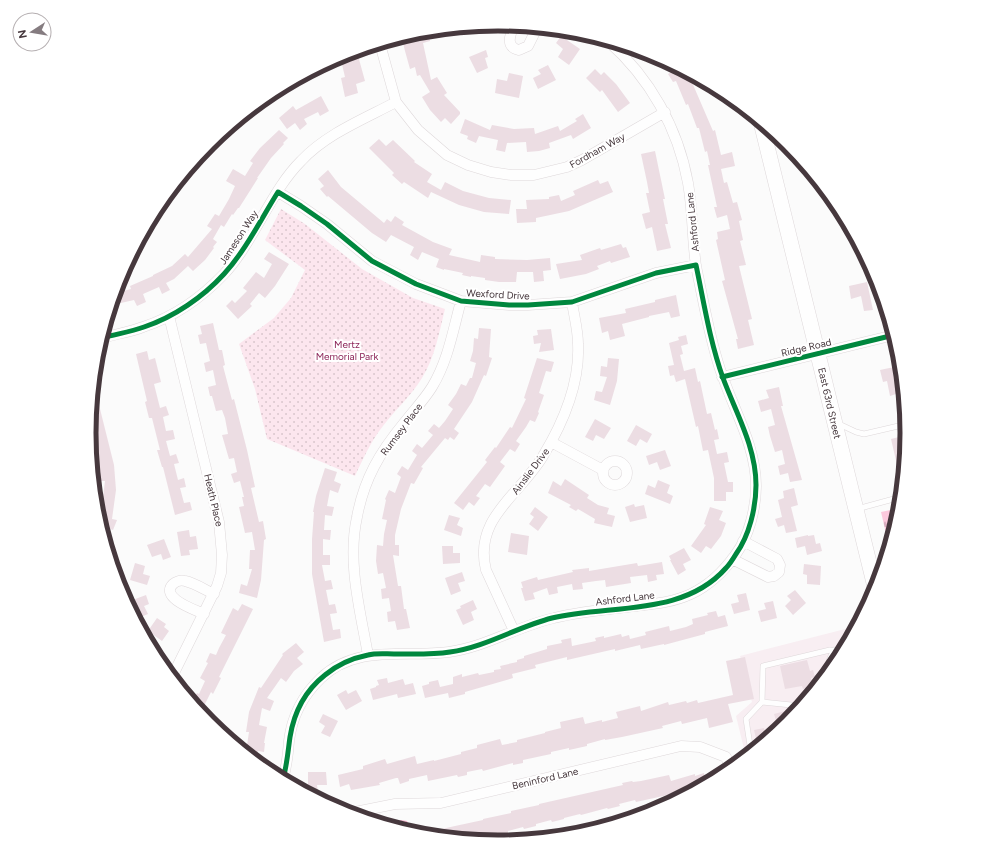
<svg xmlns="http://www.w3.org/2000/svg" width="997" height="866" font-family="Figtree,sans-serif">
<style>
.built{fill:#f8eef2}
.forest{fill:url(#forest-firs)}
.park{fill:url(#park-dots)}
.water{fill:#f5b6cf}
.building{fill:#ecdde3}
.lines{fill:none;stroke-linecap:round;stroke-linejoin:round}
.service-casing{stroke:#ded8da;stroke-width:6}
.minor-casing{stroke:#ded8da;stroke-width:11}
.secondary-casing{stroke:#ded8da;stroke-width:16}
.service{stroke:#fefefe;stroke-width:5}
.minor{stroke:#fefefe;stroke-width:10}
.secondary{stroke:#fefefe;stroke-width:15}
.cycleway-casing{stroke:#fff;stroke-width:8}
.cycleway{stroke:#00873e;stroke-width:5}
.labels{text-anchor:middle;stroke-width:4;stroke-linejoin:round;paint-order:stroke}
.street-label{font-size:10px;fill:#46383d;stroke:#fff}
.park-label{font-size:10px;fill:#8b2357;stroke:#fff}
.rim{fill:none;stroke:#46383d;stroke-width:5}
</style>
<defs>
<pattern id="forest-firs" width="22" height="20" patternUnits="userSpaceOnUse"><rect width="22" height="20" fill="#fcc9dd"/><path d="M5 1l3.5 6h-7zM16 11l3.5 6h-7z" fill="#d9adbf"/></pattern>
<pattern id="park-dots" width="8" height="8" patternUnits="userSpaceOnUse"><rect width="8" height="8" fill="#fce6ee"/><path d="M2 2h.1M6 6h.1" fill="none" stroke="#d9c6cd" stroke-width="1.8" stroke-linecap="round"/></pattern>
</defs>
<rect width="100%" height="100%" fill="#fbfbfb"/>
<path class="built" d="M857 626 838 660 788 722 738 763 737 761 745 753 736 716 752 702 740 656Z"/>
<path class="forest" d="M900 508V513L889 546 881 512Z"/>
<path class="park" d="M281 209 305 224 362 269 413 298 445 309C439 333 435 357 422 378 411 396 396 409 383 426 371 441 363 459 355 476L267 439 255 389 239 344 274 318 291 298 305 270 265 240Z"/>
<path class="water" d="M401 820 407 821 412 832 391 826Z"/>
<path class="building" d="M428 31 430 41 423 43 431 80 437 77 447 93 444 95 460 112V114L451 124 445 118 441 122 430 110 422 97 430 92 420 75 417 76 415 67 410 69 405 51 402 39 404 38V36L419 32Z
M561 36 580 49 569 65 558 57 563 49 556 43Z
M486 50 488 57 485 58 488 68 477 73 469 57Z
M352 52V54L357 52 365 81 356 84 358 93 345 97 341 78 345 77 340 56Z
M548 65 556 80 538 89 533 78 541 74 538 70Z
M677 68 688 73 713 131 715 130 721 155 732 152 735 166 721 169 724 183 727 182 733 203 737 202 742 220 739 221 743 240 740 241 746 265 739 266 752 319 748 320 754 345 738 349 736 339H738L722 281 725 280 716 240 718 239 717 232 730 229 727 215 717 218 714 207H717L708 165H710L707 151 705 152 699 128H697L688 104 686 105 676 81 673 82 668 74Z
M595 69 601 75 604 72 616 84 630 103 618 112 602 90 600 92 586 78Z
M509 73 523 76 519 98 495 93 497 79 507 81Z
M321 96 329 111 320 116 318 112 304 119 307 124 300 130 295 123 287 129 279 118 293 106 296 110Z
M583 114 591 128 573 139 571 135 549 143 550 148 539 151 527 152 526 142 507 143 505 152 496 150 498 140 479 136 476 143 467 139 468 136 460 133 465 119 490 130 492 125 514 129 534 128 535 134 558 126 560 131 577 121 575 119Z
M279 130 288 138 283 143 284 144 271 158 257 178H258L239 208H238L233 215 232 214 224 227 221 225 213 239 217 242 213 247 214 248 205 260 193 271 188 266 174 279 166 283 170 290 162 294 159 287 143 294 146 302 137 306 134 300 112 305 116 293 131 289 130 286 153 276V275L172 266 185 254 188 257 212 229 207 226 215 214 219 216 229 199 235 186 226 181 233 169 245 176 253 163 250 161 260 148Z
M379 139 386 146 393 140 415 161 414 162 432 174 427 182 441 190 445 182 463 191 489 198 511 200 509 214 484 212 459 205 431 192 428 198 404 182 402 184 392 175 394 173 369 148Z
M655 151 665 199H663L668 224H665L671 248 657 251 652 227 646 229 642 214 650 212 646 193H649L647 182 641 154Z
M199 156 204 159 192 176 178 190 174 187Z
M328 170 341 187 384 223 387 219 391 222 395 216 404 222 402 225 433 242 452 249 449 255 480 262 481 255 495 257V259L527 260 550 258 551 270 543 271 544 281 534 282 533 272H517L516 282H499L485 280V278L471 276V277L462 275 463 273 444 269V270L436 267 439 259 422 252 418 260 410 255 414 247 391 235 386 242 372 233 328 196 327 197 320 189 324 186 318 179Z
M598 180 600 184 608 181 613 192 569 211 536 218V222L517 223 516 209H527L526 200 549 199V197L559 195 561 201 575 195 573 191Z
M621 244 623 248 626 247 630 257 611 263 610 261 597 266 599 269 586 274 560 279 556 264 582 260 580 255 600 248 601 250Z
M269 252 289 264 275 286 265 298 259 293 250 304 252 306 238 319 226 306 232 300 235 303 247 291 243 288 256 272 264 278 272 264 264 259Z
M867 282 873 310 864 311 861 296 851 299 849 286Z
M676 295 680 316 671 318 669 312 649 316V317L622 324 625 336 610 340 608 331 602 333 599 318 626 313 625 309 655 302V300Z
M213 323 219 350H222L225 365 223 366 232 400 234 399 247 450 255 487 251 488 259 522 263 521 266 539 264 540 261 580 257 598 239 593 241 584 247 586 252 569H249L250 550H255L252 532 245 533 239 507 244 506 242 497H244L240 481 234 483 231 474 237 472 234 458 229 459 222 435 228 434 225 418 222 410 216 411 212 396H210L208 387 216 385 213 370 206 372 204 363 210 361 206 343 200 344 198 335 202 334 200 326Z
M479 328 491 329 489 357 492 358 486 376 484 375 472 402 454 429 459 433 454 440 450 437 448 440 445 438 421 467 423 468 414 484 411 483 401 509 395 535V545H399V556L393 555 398 586H401L404 609H406L410 628 397 630 395 621 388 622 387 612 391 611 389 598 382 599 381 589 386 588 383 573 378 574 376 561 377 545 383 546 384 534 387 520 382 519 386 500 385 499 389 490 395 493 401 477 397 474 402 466 408 470 417 455 412 451 417 444 422 448 433 435 428 431 434 424 439 428 445 421 453 409 448 405 456 394 461 384 466 386 470 378H472L476 363 470 361 473 351 474 338 478 339Z
M551 329 554 350 539 352 541 343 534 344 533 336 538 335 537 330Z
M686 335 688 344 681 346 683 354 680 355 684 371 695 368 698 382 700 381 707 414 711 413 715 430 717 429 719 439 714 440 717 454 727 452 729 462 724 463 728 482H733V492H726V501H714V478L708 450 703 451 698 426 696 427 685 379 676 382 674 375 670 376 668 366 674 365 669 343 679 340 678 337Z
M147 351 149 360 155 358 161 382 154 384 160 408 166 406 169 415 163 417 166 431 173 430 175 439 166 441 170 456 176 454 179 463 174 464 178 480 184 478 186 487 180 488 184 503 190 502 192 510 175 515 163 467H162L157 450H160L152 418H149L145 402 147 401 136 354Z
M537 358 554 362 551 372 546 371 539 393 544 395 538 412 539 413 535 422 530 420 526 427 516 441 520 444 515 452 510 449 500 462 505 466 490 487 485 484 476 496 480 498 474 506 469 502 463 510 454 503 487 462 485 460 495 447 496 448 510 427 512 428 526 399 524 398Z
M608 358 619 359 617 381 610 405 594 400 596 391 602 392 607 377 600 376 601 366 607 367Z
M894 367V370L901 369 903 387 898 388 899 393 890 396 887 381 883 382 880 370Z
M779 387 783 406H781L802 480 790 482 788 473 780 475 778 466 785 464 782 450 775 452 770 436 768 427 775 425 771 409 761 412 758 401 769 398 766 390Z
M94 389H95L114 465 116 490 112 519 117 520 113 530 107 528 104 535 98 516 102 507 97 505 98 496 103 497 105 481H98L96 458 94 459 92 449 96 448 92 425 90 426Z
M595 419 611 428 604 439 596 435 593 441 585 437Z
M636 425 652 434 647 443 640 439 636 446 627 441Z
M907 435 903 482H901L891 439Z
M665 450 671 466 660 470 657 462 649 465 646 456Z
M325 468 337 472 334 481 341 484 338 493 330 490 327 506 334 507 332 516 325 515 324 530H331L330 540 323 539V555H330V565H322L325 581 331 580 333 589 326 590 329 605 335 604 337 613 330 614 333 630 340 629 341 638 324 642 312 574V539L314 512H313L316 496Z
M565 479 589 495 587 498 598 505 609 508 607 514 615 516 612 527 594 523 595 519 578 509 576 511 569 507 571 505 548 493 553 481 561 486Z
M658 480 670 485 667 493 673 496 670 504 645 494 648 485 655 488Z
M794 488 798 505 791 507 797 531 786 533 784 525 778 527 775 519 782 517 778 500 784 498 783 491Z
M634 504 635 507 644 505 647 518 630 522 625 507Z
M535 507 548 517 538 531 529 524 534 517 530 514Z
M710 507 723 511 719 520 726 523 721 536 711 549 706 546 701 553 691 546 706 525 704 524Z
M449 515 460 518 457 525 463 528 461 536 444 530Z
M189 530 190 537 196 536 198 549 189 550 190 555 181 556 177 532Z
M511 533 529 536 527 555 508 552Z
M808 535V536L814 535 816 544 820 543 822 551 807 555 805 546 797 548 795 538Z
M164 539 171 557 163 560 161 554 152 557 147 545Z
M442 546H453V553H460V563L443 564Z
M684 548 691 560 683 564 686 570 678 575 670 560H671L669 556Z
M662 562 664 574 656 575 657 580 648 582 647 575 630 577 631 583 606 587 605 580 596 581 582 583 583 589 573 590 572 584 557 587 558 593 549 595 547 588 533 593 535 599 525 601 521 588H523L521 582 537 577 538 580 573 572 572 570 589 568V571L637 563 638 566Z
M135 563 145 566 143 574 150 576 147 585 130 580Z
M804 564 821 566 820 585 807 584V575L803 574Z
M462 572 465 581 458 583 461 591 451 595 445 578Z
M795 590 806 603 793 615 785 606 791 600 787 596Z
M746 593 750 610 734 614 731 604 739 602 737 595Z
M146 595 149 604 144 606 148 614 136 619 130 601Z
M473 600 477 609 471 612 474 620 463 625 456 610 461 608 460 606Z
M773 601 777 618 761 622 758 611 766 609 764 603Z
M242 604 253 609 219 677 221 678 213 694 211 692 201 712 192 702 197 693 199 694 205 681 200 678 208 663 206 662 210 653 216 655 219 648 226 635 221 633 233 608 238 611Z
M716 611 718 617 725 615 728 626 705 632V634L664 645V644L641 649 640 645 615 651V649L567 660V657L535 665 536 668 512 674 513 678 465 692V694L449 698 448 693 425 698 422 686 429 684V682L438 680 440 687 453 684V677L462 674V677L478 673 479 675 494 672V670L501 669 500 666 517 662V660L524 658V656L547 649V646L562 643 561 640 571 638 572 646 596 641 595 638 604 636V638L621 634 622 637 629 635 630 639 646 635 645 632 669 626 670 631 686 627 693 624 692 619 708 615 707 613Z
M157 618 166 624 164 627 169 631 162 641 148 631Z
M296 643 304 652 297 658 303 664 294 671 286 682 281 678 267 698 274 701 270 711 262 708 259 725 267 727 264 743H265L264 752 258 751 256 761 246 752 249 732H246L249 712 259 687 261 688 283 655 282 654Z
M745 657 754 699 728 704 733 722 709 728 707 718 682 724 681 721 662 726 663 728 622 737 605 740V739L587 744V746L569 750V748L551 752V754L523 760V763L513 765V763L483 771 482 769 467 772V775L458 777 457 775 428 781 427 775 409 779V781L400 784 398 778H396L379 783 380 785 351 790 349 784 340 787 338 775 363 769V766L385 759 387 764 415 756 417 764 434 760V761L461 754V752L477 748V745L500 739 502 745 517 742V740L545 733V732L561 728 560 722 583 717 585 724 602 720V722L618 718 616 712 640 706 641 711 668 702 669 705 686 701 687 703 697 700 698 703 733 695 726 661Z
M807 660 810 671 813 670 815 677 811 678 813 686 803 689 802 686 785 689 780 666Z
M387 678 388 683 403 679 405 685 413 683 416 694 398 698 397 694 373 700 370 689 376 687V686L379 685 377 680Z
M346 690 348 694 356 690 362 701 346 710 337 695Z
M797 710 787 722 784 725 778 727 774 714 785 711V712Z
M323 714 338 721 330 737 321 733 325 726 319 722Z
M764 728 767 739 758 747 754 730Z
M308 772H326L327 785H317L318 792H308Z
M704 773 706 784 686 794V791L636 802 635 800 619 804 620 806 608 809 607 808 581 815 580 814 564 818V819L552 822 551 820 536 824V826L524 829 523 827 508 831V834L496 837V835L477 840 424 835V833L455 826 483 820V819L511 813V811L539 805V804L623 785 622 783 632 781 633 782 641 781 669 775 671 781 695 774V776Z"/>
<g class="lines">
<defs>
<path id="service" d="M839 424 856 432 864 434 907 424
M857 509 901 497
M830 671C827 663 830 657 834 650
M762 702 801 706
M751 752 746 719 762 702 763 666 830 650 843 652"/>
<path id="minor" d="M514 25C510 35 505 47 519 50L528 46 537 28
M380 44 396 102 418 130 447 155 468 165 491 172 511 175H534L567 167 582 160 665 112
M278 192 301 206 327 224 372 261 416 284 461 301 509 305H528L572 302 656 273 696 265
M169 316 219 522 222 555 221 573 217 586 172 677
M102 338C116 334 130 332 143 327 174 317 202 297 224 274 237 260 247 243 257 226 270 204 282 180 301 161 326 134 364 119 396 102
M722 377 894 335
M551 442 603 470
M603 473a12 12 0 1 1 24 0a12 12 0 1 1-24 0Z
M732 559 768 577 774 576 779 572 780 565 777 559 743 541
M204 614C196 610 159 598 173 584 176 581 181 580 185 581 195 583 205 590 214 594
M514 631 486 570C473 518 520 495 543 456 563 423 580 383 578 344 578 330 574 316 572 302
M368 655C360 610 347 562 357 517 364 479 380 452 404 423 413 411 424 400 432 387 448 361 453 330 461 301
M283 779C287 766 288 754 289 741 292 716 303 695 321 678 357 644 404 658 449 652 486 647 518 626 554 618 581 611 609 609 637 606 655 604 674 602 691 594 710 585 724 571 736 554 749 536 756 508 756 486 756 448 736 414 724 380 715 358 710 333 705 310 702 296 699 281 696 266 692 239 693 211 688 183 678 128 650 78 608 41
M350 813 395 804 441 803 681 746 700 747 726 757 731 769"/>
<path id="secondary" d="M761 122 876 591"/>
</defs>
<use href="#service" class="service-casing"/>
<use href="#minor" class="minor-casing"/>
<use href="#secondary" class="secondary-casing"/>
<use href="#service" class="service"/>
<use href="#minor" class="minor"/>
<use href="#secondary" class="secondary"/>
<defs>
<path id="cycleway" d="M102 338C116 334 130 332 144 327 174 317 203 297 224 274 246 250 261 219 278 192L301 206 327 224 372 261 416 284 461 301 509 305H528L572 302 656 273 696 265C704 303 710 342 723 378 736 413 756 447 756 485 756 508 749 536 736 554 733 559 730 564 726 568 683 617 609 604 552 618 517 627 486 647 450 652 431 655 413 654 394 654 385 654 376 653 368 655 353 658 337 665 325 675 306 690 294 712 290 737 288 751 287 765 283 779
M722 377 894 335"/>
</defs>
<use href="#cycleway" class="cycleway-casing"/>
<use href="#cycleway" class="cycleway"/>
</g>
<g class="labels">
<g class="street-label">
<text transform="translate(597 150) rotate(-29)" y="4">Fordham Way</text>
<text transform="translate(692 222) rotate(-96)" y="4">Ashford Lane</text>
<text transform="translate(238 237) rotate(-57)" y="4">Jameson Way</text>
<text transform="translate(498 294) rotate(3)" y="4">Wexford Drive</text>
<text transform="translate(806 347) rotate(-13)" y="4">Ridge Road</text>
<text transform="translate(830 403) rotate(77)" y="4">East 63rd Street</text>
<text transform="translate(401 429) rotate(-53)" y="4">Rumsey Place</text>
<text transform="translate(530 471) rotate(-53)" y="4">Ainslie Drive</text>
<text transform="translate(214 500) rotate(77)" y="4">Heath Place</text>
<text transform="translate(625 598) rotate(-7)" y="4">Ashford Lane</text>
<text transform="translate(545 778) rotate(-13)" y="4">Beninford Lane</text>
</g>
<g class="park-label">
<text x="347" y="348">Mertz<tspan x="347" dy="12">Memorial Park</tspan></text>
</g>
</g>
<path d="M0 0H997V866H0ZM96 433a402 402 0 1 1 804 0a402 402 0 1 1-804 0Z" fill="#fff" fill-rule="evenodd"/>
<path class="rim" d="M96 433a402 402 0 1 1 804 0a402 402 0 1 1-804 0Z"/>
<g transform="translate(32 32) rotate(258)"><circle r="19" fill="#ffffff" stroke="#b5afb1"/>
<path d="M0-3L7 15L0 10L-7 15Z" fill="#857c80"/>
<text y="-6" font-size="11" font-weight="bold" text-anchor="middle" fill="#46383d">N</text>
</g>
</svg>
